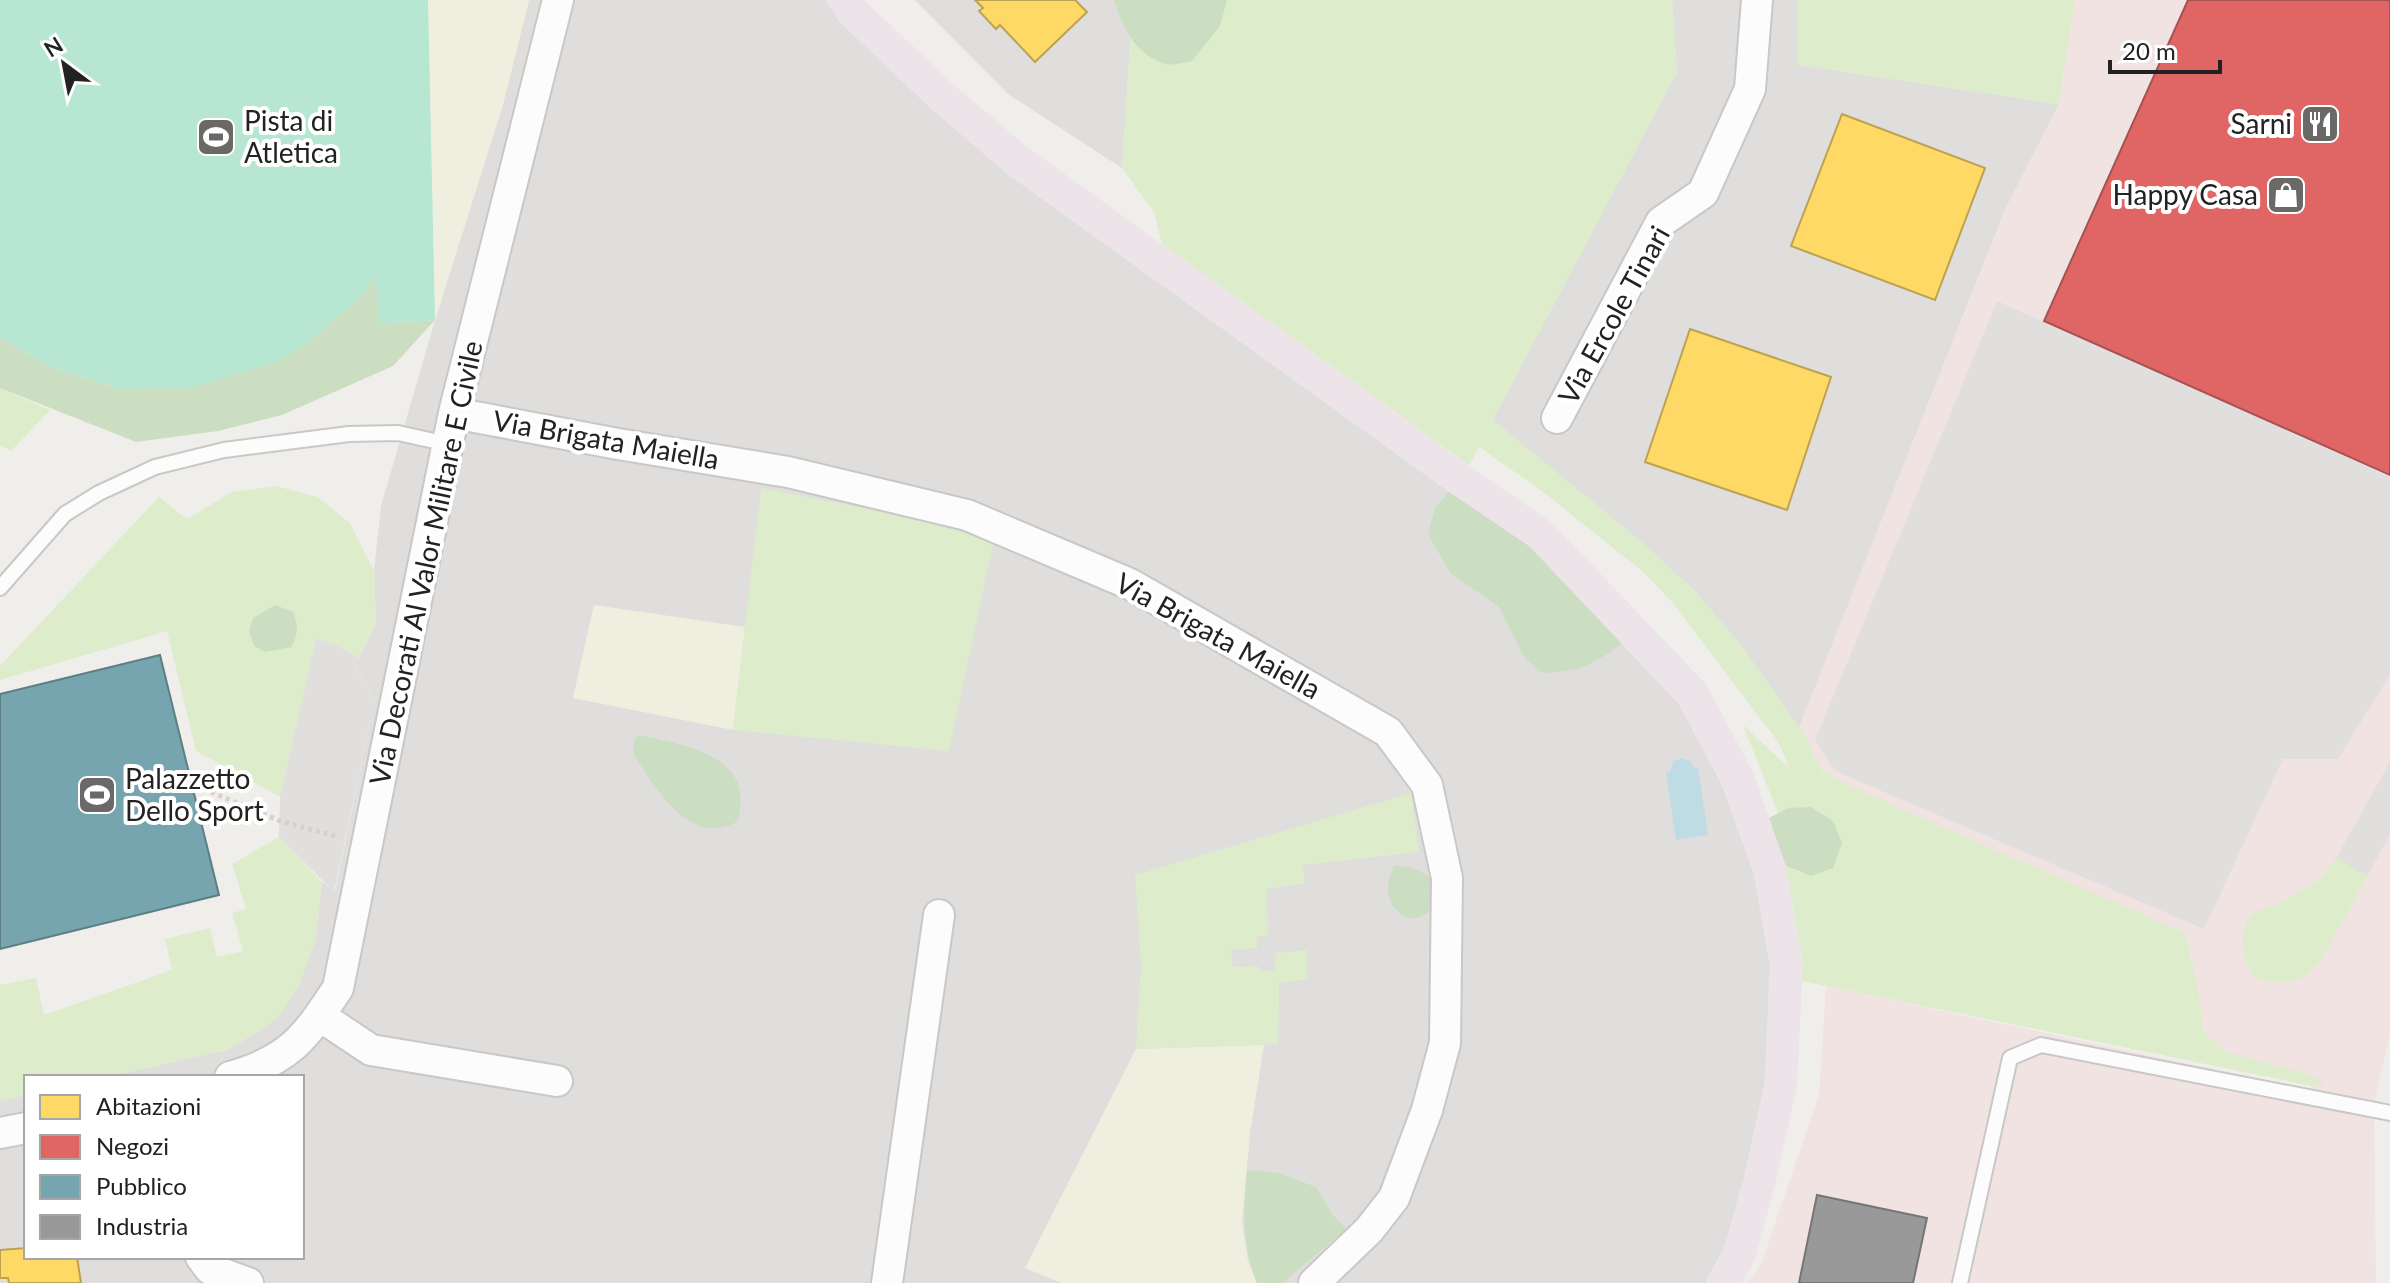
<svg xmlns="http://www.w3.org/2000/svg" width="2390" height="1283" font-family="Lato,sans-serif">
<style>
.residential{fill:#dfdedc}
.commercial{fill:#f1e3e1}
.industrial{fill:#ede4e9}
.farmland{fill:#efefdf}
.grass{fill:#ddeccb}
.forest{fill:#cbdec1}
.pitch{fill:#b7e6d2}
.parking{fill:#e0dfde}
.water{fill:#bfdbe3}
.homes{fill:#ffd966;stroke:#bda252;stroke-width:2}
.shops{fill:#e06666;stroke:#a75252;stroke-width:2}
.public{fill:#76a5af;stroke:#5d7e85;stroke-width:2}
.industry{fill:#999;stroke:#757575;stroke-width:2}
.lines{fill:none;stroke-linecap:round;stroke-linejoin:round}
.lane-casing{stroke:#c9c8c7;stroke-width:18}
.street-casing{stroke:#c9c8c7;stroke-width:34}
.path{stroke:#dccecd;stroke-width:5;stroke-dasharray:4 4;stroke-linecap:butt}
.lane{stroke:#fdfcfc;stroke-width:14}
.street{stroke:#fdfcfc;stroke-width:30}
.labels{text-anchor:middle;stroke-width:8;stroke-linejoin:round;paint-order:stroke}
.poi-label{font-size:28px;fill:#222;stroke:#fff;text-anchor:start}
.street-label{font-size:28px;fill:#222;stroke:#fff}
</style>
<rect width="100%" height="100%" fill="#f0eeeb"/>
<path class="residential" d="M529 0H826L839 21 930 107 1005 172 1466 504 1529 546 1679 704 1722 785 1754 874 1770 965 1765 1082 1744 1178 1724 1248 1705 1283H0V1101L26 1095V1257H302V1077H106L230 1049 315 942 322 882 335 891 375 700 355 666 376 623 374 571 381 506 435 320 503 104Z
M915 0H1133L1122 168 1008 94Z
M1672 0H1798L1799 65 2059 104 2006 208 1799 728 1743 648 1693 589 1632 534 1492 420 1677 72Z"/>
<path class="commercial" d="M2075 0H2390V1034L2374 1104 2376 1283H1747L1761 1264 1819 1095 1826 986 2310 1090 2312 1086H2322L2225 1052 2203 1030 2199 994 1822 771 1799 728 2006 208 2059 104Z"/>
<path class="industrial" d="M826 0H864L952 83 1026 146 1485 477 1550 521 1706 684 1753 772 1786 866 1803 963 1797 1086 1775 1186 1755 1260 1742 1283H1705L1724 1248 1744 1178 1765 1082 1770 965 1754 874 1722 785 1679 704 1529 546 1466 504 1005 172 930 108 839 21Z"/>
<path class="farmland" d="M428 0H529L503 104 435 320Z
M594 605 745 627 733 730 573 698Z
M1264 1045 1250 1133 1242 1223 1248 1261 1257 1283H1062L1025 1268 1136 1049Z"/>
<path class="grass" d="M1133 0H1672L1677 72 1493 420 1632 534 1693 589 1743 648 1804 734 1822 771 1865 793 2185 933 2199 994 2203 1030 2225 1052 2305 1073 2323 1082 2322 1086H2312L1802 981 1803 963 1786 866 1803 874 1788 808 1778 813 1743 725 1789 768 1779 743 1671 601 1642 571 1542 491 1479 447 1469 465 1162 244 1154 212 1122 168Z
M1798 0H2075L2059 104 1798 65Z
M0 388 50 410 11 451 0 445Z
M276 486 317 497 350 523 374 571 376 623 359 658 341 647 316 639 280 797 196 751 167 631 0 680V666L159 497 187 519 232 492Z
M761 488 995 534 949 751 733 730Z
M1411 793 1419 852 1303 865 1305 883 1267 889 1268 935 1257 937V948L1231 950 1233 967 1258 966 1260 972 1275 970 1276 953 1307 950V979L1279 983 1278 1044 1136 1049 1141 965 1135 875Z
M279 837 322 882 315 942 300 984 277 1019 230 1049 106 1077H26V1095L0 1101V985L36 978 44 1015 172 970 165 939 210 928 217 957 243 951 232 913 246 909 232 864Z
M2336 858 2367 876C2358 894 2348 912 2338 930 2317 970 2302 994 2253 977 2241 955 2239 937 2250 915L2292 897 2319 880Z"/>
<path class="forest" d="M1114 0H1227L1220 26 1192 61C1184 62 1173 66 1166 64 1136 56 1122 27 1114 0Z
M376 275 380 324 435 320 393 366 282 415 218 431 136 442 0 388V337L48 366 120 389 308 343 362 295Z
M1449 492 1529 546 1622 644C1591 665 1580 672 1542 673L1524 657 1499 607 1450 573 1428 534 1435 508Z
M275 605 293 612C298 625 299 635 291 647L265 652 254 646 249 631 253 618Z
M639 735C686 746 758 755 737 822 688 847 659 791 635 757L633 749 635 738Z
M1811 807 1833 821 1842 843 1833 868 1811 876 1786 866 1769 818 1788 808Z
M1394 865C1476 874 1422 945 1394 907 1384 894 1388 879 1394 865Z
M1247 1170 1279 1173 1316 1187 1332 1214 1346 1229 1283 1283H1257C1242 1245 1243 1210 1247 1170Z"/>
<path class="pitch" d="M0 0H428L435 320 380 324 375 276 363 295 308 343 275 363 192 387 120 389 48 366 0 337Z"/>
<path class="parking" d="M524 213 544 217 515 398 480 396Z
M1997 301 2390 477V675L2338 759H2283L2204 929 1835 771 1815 740Z
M316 638 341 647 359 658 355 667 375 700 334 892 279 837 280 797Z
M2390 762V835L2367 876 2336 858Z"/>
<path class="water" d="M1682 758 1690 761 1694 768H1698L1708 835 1676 840 1666 773 1670 772 1674 761Z"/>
<path class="homes" d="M975 0H1075L1087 12 1035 62 1000 25 996 29 979 11 983 8Z
M1842 114 1985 168 1935 300 1791 246Z
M1690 329 1831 377 1787 510 1645 462Z
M26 1248V1257H77L81 1283H9L8 1278H0V1250Z"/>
<path class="shops" d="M2188 0H2390V475L2044 321Z"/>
<path class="public" d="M160 655 219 895 0 949V694Z"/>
<path class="industry" d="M1817 1195 1927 1218 1913 1283H1799Z"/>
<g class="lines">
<defs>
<path id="lane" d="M0 588 65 514 99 493 155 467 224 450 349 434 398 433 448 444
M1960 1283 2010 1058 2041 1045 2390 1113"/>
<path id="street" d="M454 413 618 444 788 472 967 515 1130 584 1388 732 1427 785 1447 878 1445 1043 1427 1110 1394 1198 1369 1230 1314 1283
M1557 418 1661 222 1703 193 1750 89 1757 0
M320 1016 371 1050 557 1081
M230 1077C290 1060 305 1038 338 988L454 413 558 0
M0 1133 26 1128
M201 1257 210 1269 248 1283
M887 1283 939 915"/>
</defs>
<use href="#lane" class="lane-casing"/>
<use href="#street" class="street-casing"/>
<path class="path" d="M211 792 280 821 335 836"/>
<use href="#lane" class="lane"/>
<use href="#street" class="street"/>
</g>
<defs>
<symbol id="restaurant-square" viewBox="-11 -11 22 22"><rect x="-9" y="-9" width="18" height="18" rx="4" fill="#6a6968" stroke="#fff"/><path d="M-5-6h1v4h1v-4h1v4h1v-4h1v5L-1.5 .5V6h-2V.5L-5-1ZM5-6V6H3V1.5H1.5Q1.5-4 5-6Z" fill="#fff"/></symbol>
<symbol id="stadium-square" viewBox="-11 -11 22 22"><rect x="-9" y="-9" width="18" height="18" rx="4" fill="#6a6968" stroke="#fff"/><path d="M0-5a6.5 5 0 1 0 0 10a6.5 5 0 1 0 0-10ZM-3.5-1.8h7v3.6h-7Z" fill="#fff"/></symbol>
<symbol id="shop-square" viewBox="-11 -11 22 22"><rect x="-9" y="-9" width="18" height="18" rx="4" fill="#6a6968" stroke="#fff"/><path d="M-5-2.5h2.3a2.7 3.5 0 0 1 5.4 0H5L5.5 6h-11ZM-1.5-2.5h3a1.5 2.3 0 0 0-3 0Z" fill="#fff"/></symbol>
</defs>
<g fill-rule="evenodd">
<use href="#restaurant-square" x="2298" y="102" width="44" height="44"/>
<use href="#stadium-square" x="194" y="115" width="44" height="44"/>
<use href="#shop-square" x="2264" y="173" width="44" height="44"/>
<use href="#stadium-square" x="75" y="773" width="44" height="44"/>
</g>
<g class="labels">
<g class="poi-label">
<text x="244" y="131">Pista di<tspan x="244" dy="32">Atletica</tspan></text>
<text x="2292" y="134" text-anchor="end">Sarni</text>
<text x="2258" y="205" text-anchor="end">Happy Casa</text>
<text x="125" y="789">Palazzetto<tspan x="125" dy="32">Dello Sport</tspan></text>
</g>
<g class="street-label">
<text transform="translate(1614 315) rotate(-61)" y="10">Via Ercole Tinari</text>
<text transform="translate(606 440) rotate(10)" y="10">Via Brigata Maiella</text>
<text transform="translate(426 563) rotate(-78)" y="10">Via Decorati Al Valor Militare E Civile</text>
<text transform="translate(1218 636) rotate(29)" y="10">Via Brigata Maiella</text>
</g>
</g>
<rect x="24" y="1075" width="280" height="184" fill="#ffffff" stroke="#a7a7a7" stroke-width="2"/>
<rect x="40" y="1095" width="40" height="24" fill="#ffd966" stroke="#a7a7a7" stroke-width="2"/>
<text x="96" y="1115" font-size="24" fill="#222222">Abitazioni</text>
<rect x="40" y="1135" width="40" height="24" fill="#e06666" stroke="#a7a7a7" stroke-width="2"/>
<text x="96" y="1155" font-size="24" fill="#222222">Negozi</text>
<rect x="40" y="1175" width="40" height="24" fill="#76a5af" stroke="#a7a7a7" stroke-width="2"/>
<text x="96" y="1195" font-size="24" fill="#222222">Pubblico</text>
<rect x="40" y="1215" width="40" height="24" fill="#999999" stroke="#a7a7a7" stroke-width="2"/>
<text x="96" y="1235" font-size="24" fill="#222222">Industria</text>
<g transform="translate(64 64) rotate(328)" stroke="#ffffff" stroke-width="6" paint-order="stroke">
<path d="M0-6L14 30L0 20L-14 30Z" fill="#222222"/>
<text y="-12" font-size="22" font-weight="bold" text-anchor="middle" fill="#222222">N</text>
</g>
<path d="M2110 60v12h110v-12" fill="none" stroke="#222222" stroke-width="4"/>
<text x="2122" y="60" font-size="24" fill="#222222" stroke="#ffffff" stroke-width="6" paint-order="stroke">20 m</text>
</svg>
